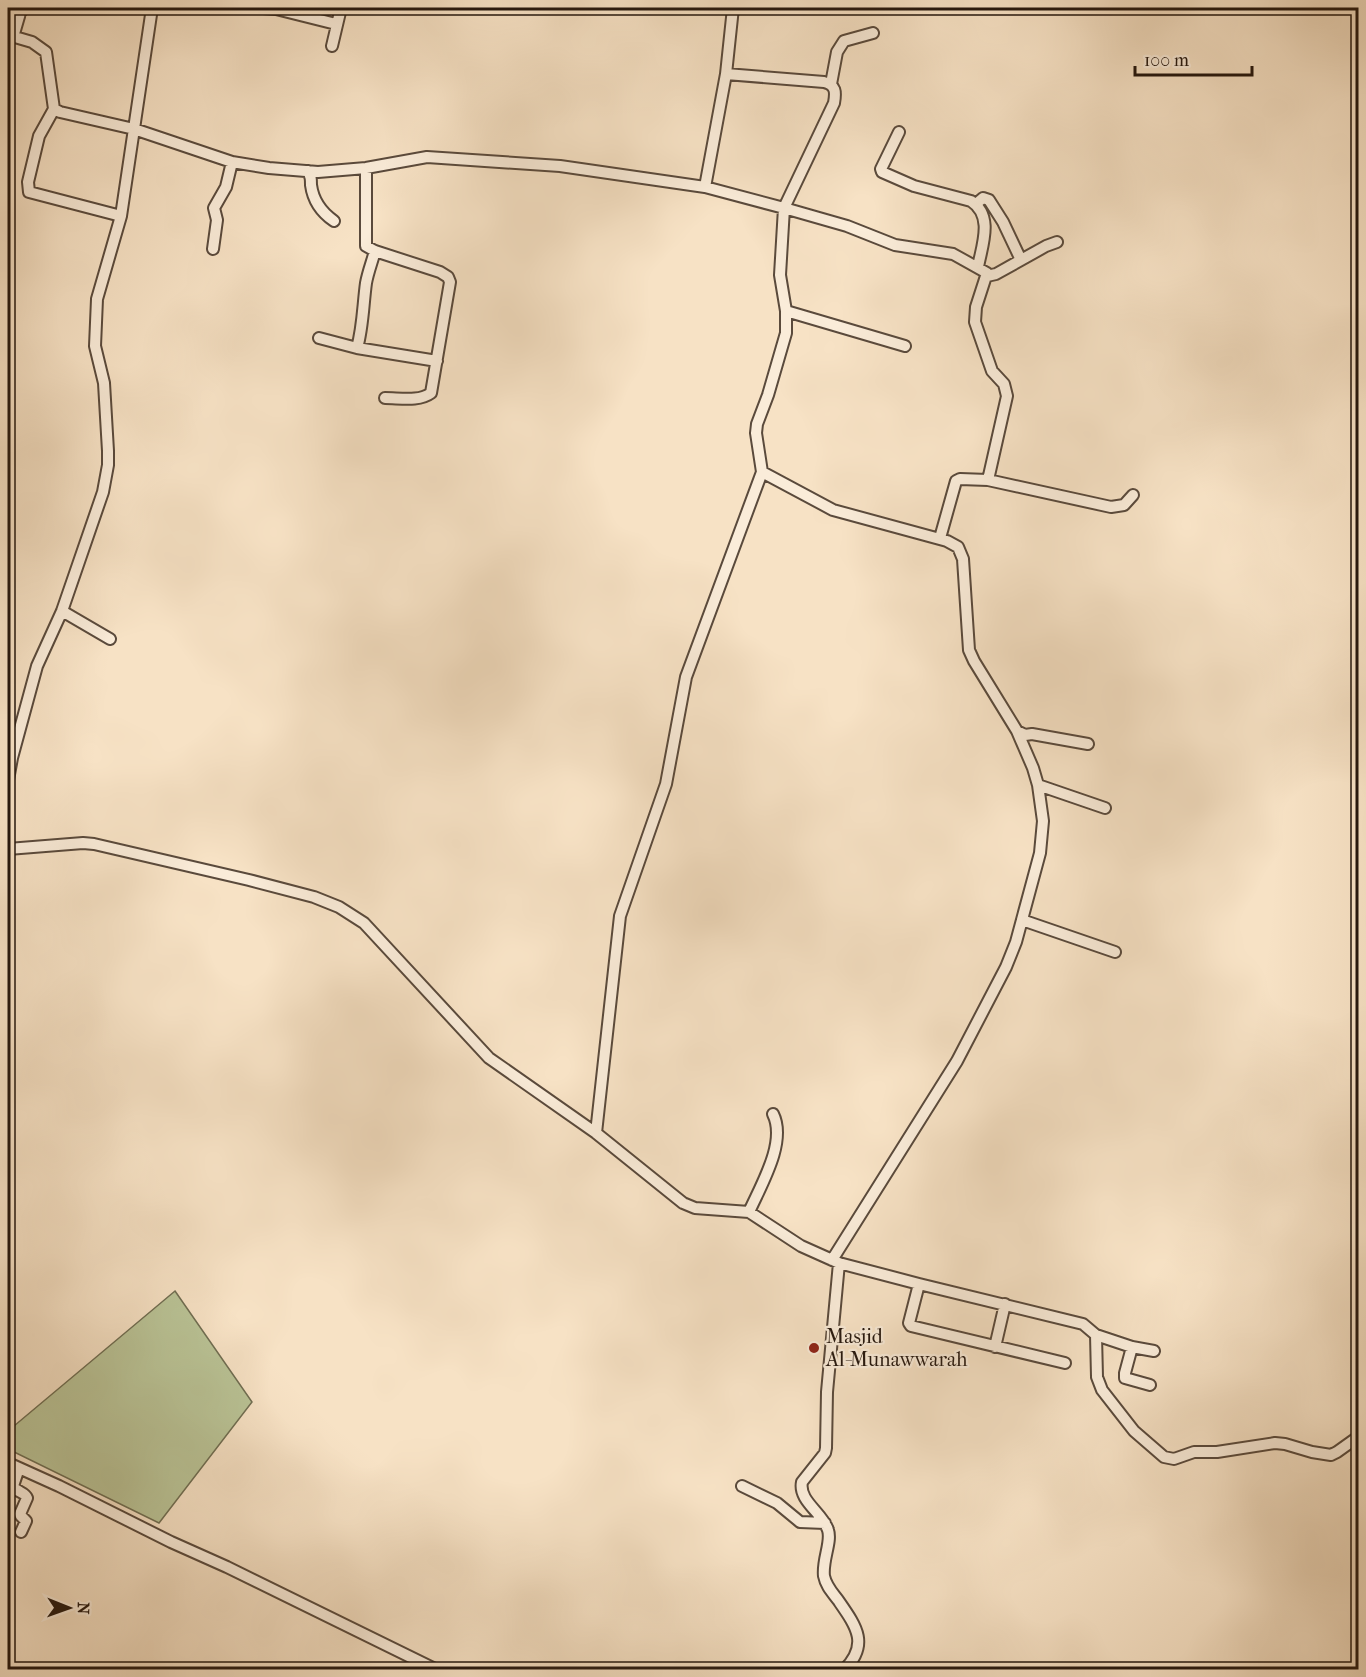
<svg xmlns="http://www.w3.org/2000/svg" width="1366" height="1677" font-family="'IM FELL French Canon',serif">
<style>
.green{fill:#bac497;stroke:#706e52;stroke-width:1.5}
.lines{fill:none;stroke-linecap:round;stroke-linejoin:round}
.minor-casing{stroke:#5a4a3c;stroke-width:14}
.minor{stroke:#faecd9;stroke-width:10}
.poi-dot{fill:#8f2418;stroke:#faecd9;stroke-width:2}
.labels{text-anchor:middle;stroke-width:4.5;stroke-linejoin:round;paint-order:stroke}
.poi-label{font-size:20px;fill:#25170e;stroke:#faecd9;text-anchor:start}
</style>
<rect width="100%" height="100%" fill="#f7e2c5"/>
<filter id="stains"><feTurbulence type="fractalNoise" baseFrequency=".00333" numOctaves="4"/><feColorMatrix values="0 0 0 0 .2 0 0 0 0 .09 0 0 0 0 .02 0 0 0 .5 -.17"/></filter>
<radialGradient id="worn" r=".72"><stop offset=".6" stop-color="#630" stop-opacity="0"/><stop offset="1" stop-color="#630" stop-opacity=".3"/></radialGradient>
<path class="green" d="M175 1291 252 1402 159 1523 8 1449V1431Z"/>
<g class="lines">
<defs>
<path id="minor" d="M263 8 276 9 336 24
M8 35 32 42 46 52 54 109 60 112 134 129 232 162 269 168 318 172 366 168 427 157 560 166 705 187 784 208 780 275 786 311V333L768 395 757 424 756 433 762 472 833 510 947 541 958 547 963 559 969 650 974 661 1017 731 1033 768 1038 785 1043 821 1040 853 1016 942 1006 967 957 1061 832 1260
M13 37 20 13 24 8
M332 46 341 8
M726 74 824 82C836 85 836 92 834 103L784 208 847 226 895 245 953 254 987 273 976 307 975 322 992 371 1004 384 1007 396 988 480 960 479 956 481 940 538
M831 84 837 52 844 41 873 33
M54 109 39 136 28 182 29 192 121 216
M899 132 881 169 882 172 914 186 971 201C994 216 982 245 978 267
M366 168V246L375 251 440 272 448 277 450 282 431 393C419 402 400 398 385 398
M308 171C311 177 311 179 311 185 313 200 321 212 334 221
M705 187 726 74 733 8
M976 204 983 198 989 200 1003 222 1021 260
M213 249 217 220 214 208 226 187 232 162
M987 276 996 274 1046 246 1057 242
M786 311 905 346
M319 338 357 348 437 361
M357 348C363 327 363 305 366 283 368 272 372 262 375 251
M988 480 1111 507 1124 505 1133 495
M62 611 110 639
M1017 731 1025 735 1032 734 1088 744
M8 780 12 758 37 666 62 611 103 492 108 465V451L104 383 95 346 97 299 121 216 152 8
M1038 785 1105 808
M8 849 83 843 94 844 249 880 314 897 339 907 364 923 489 1058 596 1133 683 1203 695 1208 749 1212 801 1246 839 1263 919 1284 1083 1324 1096 1335 1097 1377 1102 1390 1134 1431 1164 1457 1174 1459 1194 1452H1217L1275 1443 1285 1444 1312 1452 1331 1455 1337 1452 1358 1437
M1022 920 1115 952
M596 1133 620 916 666 784 686 677 762 472
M749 1212C761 1185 787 1142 773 1114
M839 1263 827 1392 826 1448 825 1453 802 1482C798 1501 823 1513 828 1530 832 1542 822 1560 824 1576 826 1586 832 1592 838 1600 856 1626 870 1644 844 1670
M919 1284 909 1323 911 1326 1065 1363
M1096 1335 1132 1347 1154 1351
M995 1347 1005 1304
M1132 1347 1125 1373V1378L1150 1385
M8 1463 59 1486 171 1542 227 1567 437 1670
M19 1468 13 1486C16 1492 25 1492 27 1498L20 1514 21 1516 26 1521 21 1532
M742 1486 777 1503 800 1522 825 1523"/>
</defs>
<use href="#minor" class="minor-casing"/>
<use href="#minor" class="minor"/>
</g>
<circle class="poi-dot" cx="814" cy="1348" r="6"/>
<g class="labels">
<g class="poi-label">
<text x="826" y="1343">Masjid<tspan x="826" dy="23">Al-Munawwarah</tspan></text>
</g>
</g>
<rect width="1366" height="1677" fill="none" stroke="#f7e2c5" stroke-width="30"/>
<rect x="9" y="9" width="1348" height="1659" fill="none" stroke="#25170e" stroke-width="3"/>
<rect x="15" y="15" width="1336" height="1647" fill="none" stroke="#25170e" stroke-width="1.5"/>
<g transform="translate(69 1608) rotate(91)" stroke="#faecd9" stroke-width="4.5" paint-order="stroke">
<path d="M0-4.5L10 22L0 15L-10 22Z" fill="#25170e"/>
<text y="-9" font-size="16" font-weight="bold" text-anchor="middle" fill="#25170e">N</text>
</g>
<path d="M1135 66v9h117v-9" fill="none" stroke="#25170e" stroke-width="3"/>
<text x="1144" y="66" font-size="18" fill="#25170e" stroke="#faecd9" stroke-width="4.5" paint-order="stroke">100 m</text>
<rect width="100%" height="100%" filter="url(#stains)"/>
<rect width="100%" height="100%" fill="url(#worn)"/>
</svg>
